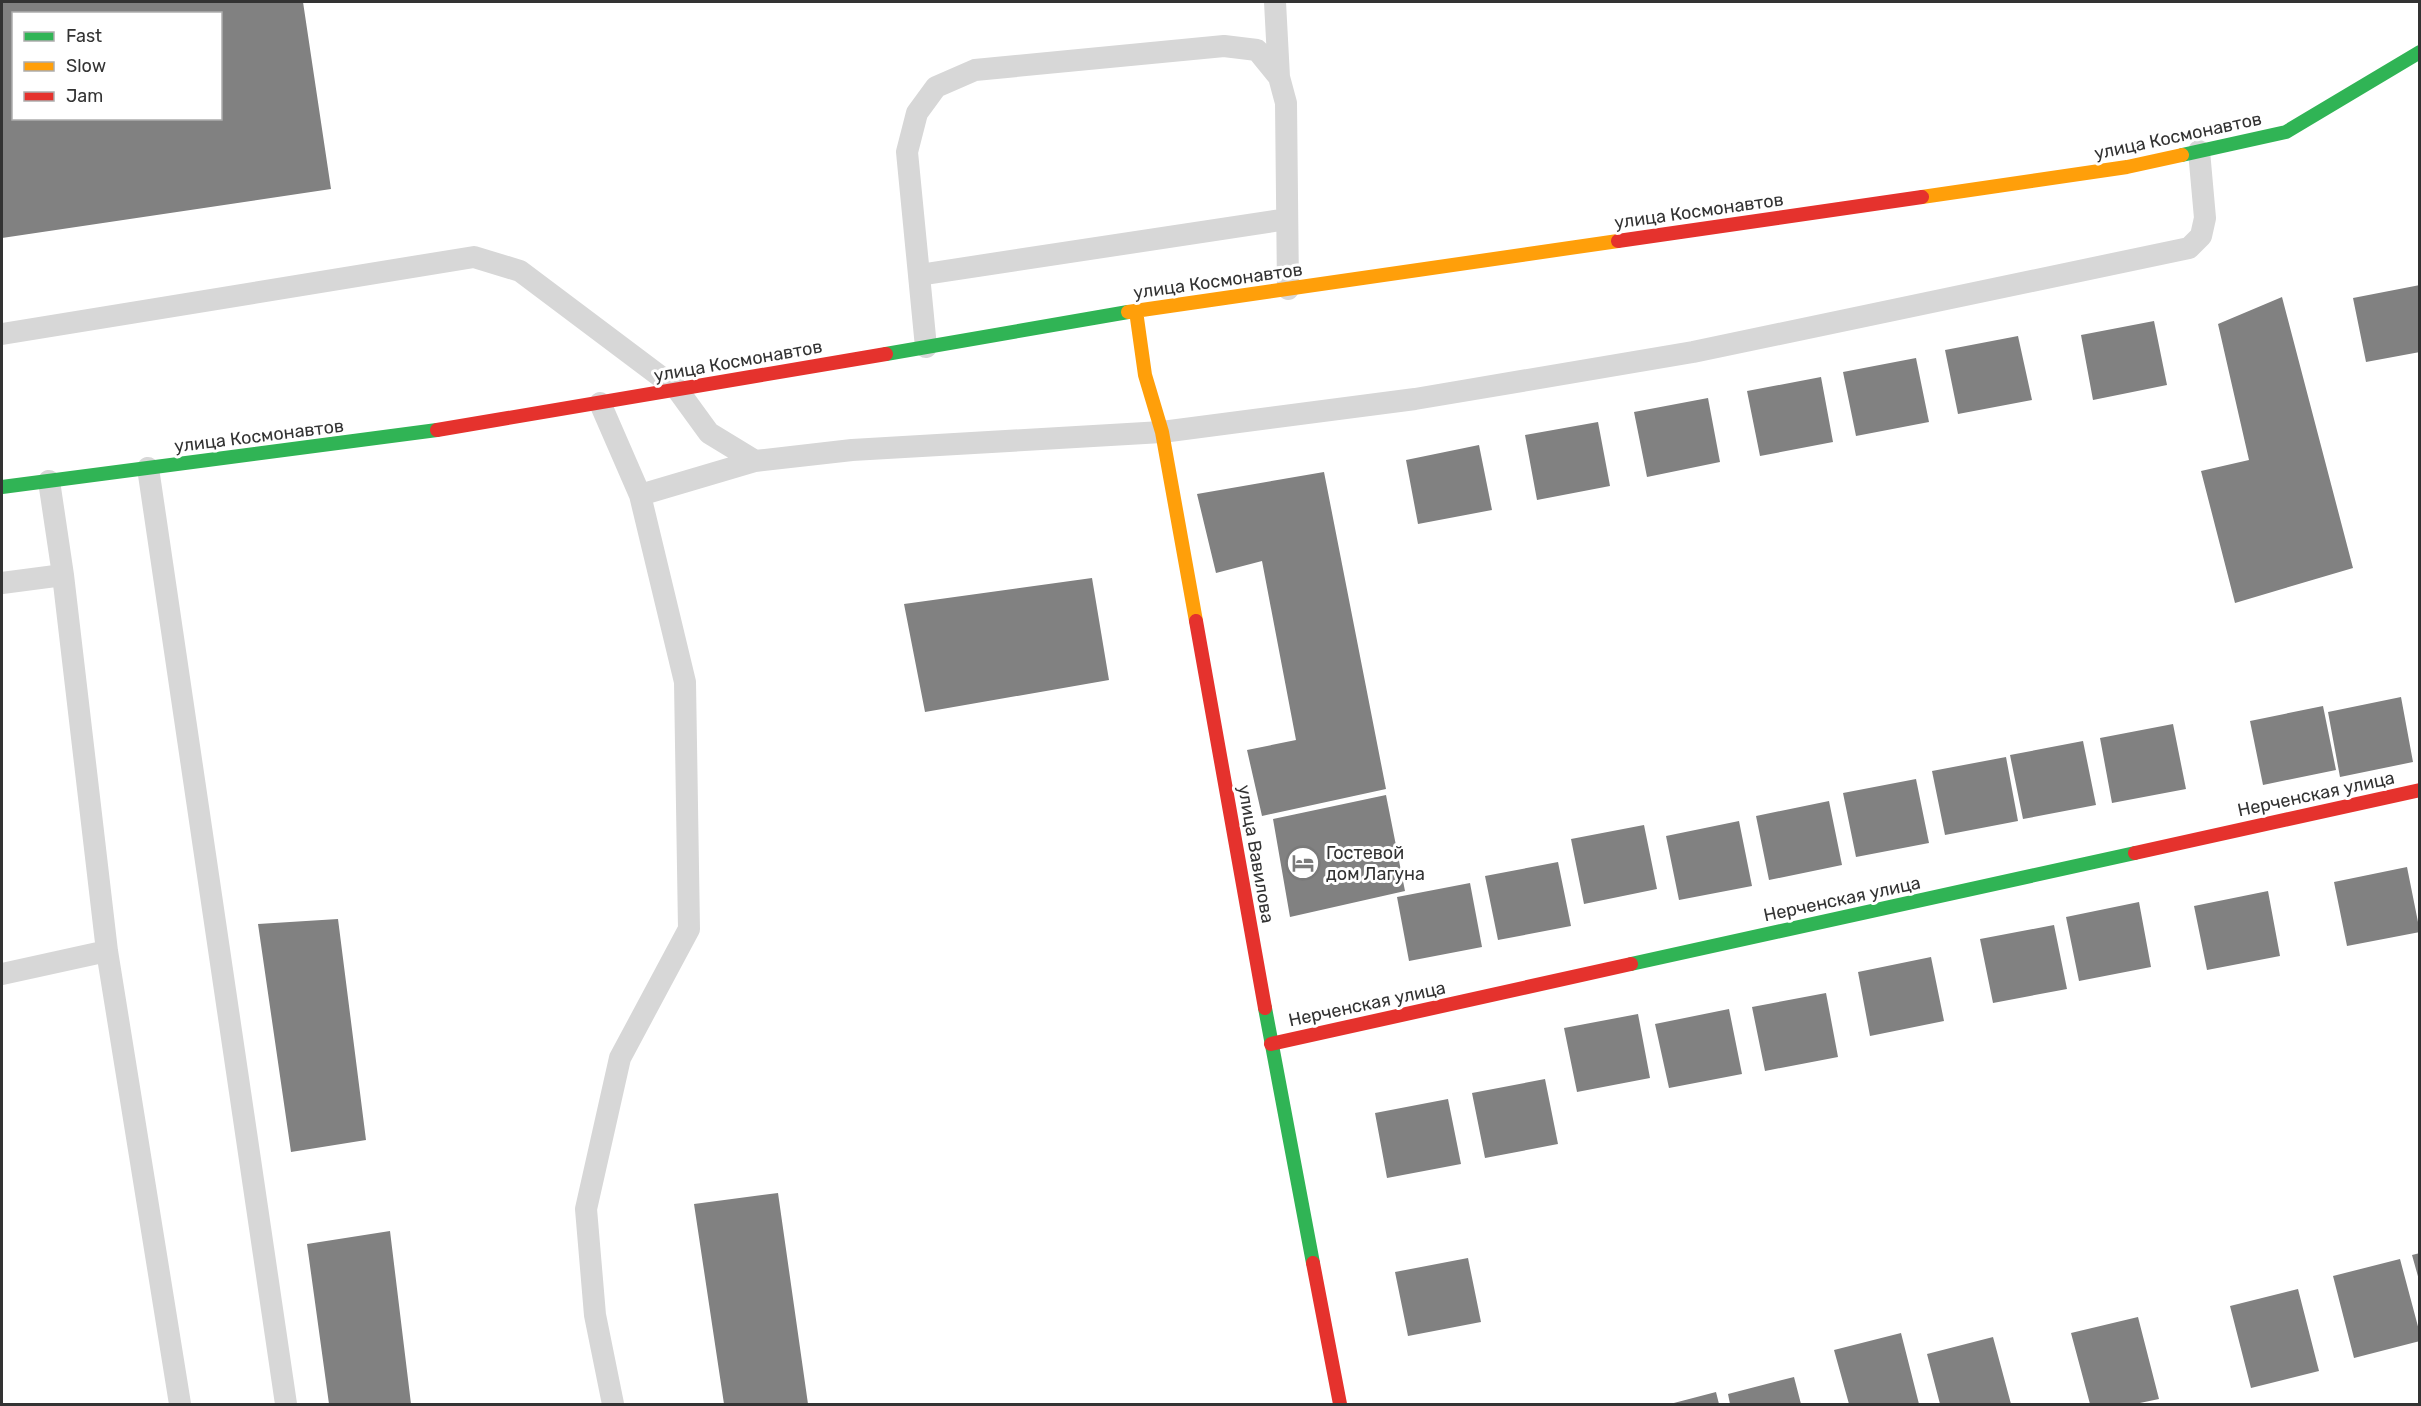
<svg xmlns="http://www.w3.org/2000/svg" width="2421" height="1406" font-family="Rubik,sans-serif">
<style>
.building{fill:#818181;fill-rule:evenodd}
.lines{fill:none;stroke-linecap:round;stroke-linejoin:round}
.lane{stroke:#d7d7d7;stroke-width:22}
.fast{stroke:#30b455;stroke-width:14}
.slow{stroke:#ff9f0a;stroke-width:14}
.jam{stroke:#e5322d;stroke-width:14}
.labels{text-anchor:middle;stroke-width:6;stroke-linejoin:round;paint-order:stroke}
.street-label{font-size:18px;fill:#333;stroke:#fff}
.poi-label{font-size:18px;fill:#333;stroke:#fff;text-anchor:start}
</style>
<rect width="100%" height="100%" fill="#fff"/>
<path class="building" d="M2 2H303L331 189 2 238ZM14 14H220V118H14Z
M2420 285V352L2366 362 2353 298Z
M2282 297 2353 568 2235 603 2201 471 2249 460 2218 324Z
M2154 321 2167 385 2093 400 2081 335Z
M2018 336 2032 400 1958 414 1945 350Z
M1916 358 1929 422 1856 436 1843 372Z
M1821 377 1833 442 1760 456 1747 391Z
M1708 398 1720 462 1647 477 1634 412Z
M1598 422 1610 486 1537 500 1525 435Z
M1479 445 1492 510 1418 524 1406 460Z
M1324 472 1386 789 1262 816 1247 750 1296 740 1262 561 1216 573 1197 494Z
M1092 578 1109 680 925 712 904 604Z
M2401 697 2413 762 2340 777 2328 712Z
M2323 706 2336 770 2263 785 2250 721Z
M2173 724 2186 789 2112 803 2100 738Z
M2083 741 2096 805 2023 819 2010 755Z
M2006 757 2018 821 1945 835 1932 771Z
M1916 779 1929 843 1856 857 1843 793Z
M1386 795 1405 891 1290 917 1273 819Z
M1829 801 1842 865 1769 880 1756 816Z
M1739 821 1752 886 1679 900 1666 836Z
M1644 825 1657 889 1584 904 1571 839Z
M1558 862 1571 926 1498 940 1485 876Z
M2407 867 2420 932 2347 946 2334 882Z
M1470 883 1482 947 1409 961 1397 897Z
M2268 891 2280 956 2207 970 2194 906Z
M2139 902 2151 967 2079 981 2066 917Z
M338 919 366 1140 291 1152 258 924Z
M2054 925 2067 989 1993 1003 1980 939Z
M1931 957 1944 1021 1870 1036 1858 972Z
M1826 993 1838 1057 1765 1071 1752 1007Z
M1729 1009 1742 1074 1669 1088 1655 1024Z
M1638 1014 1650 1078 1577 1092 1564 1028Z
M1545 1079 1558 1144 1485 1158 1472 1093Z
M1448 1099 1461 1164 1387 1178 1375 1113Z
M778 1193 808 1404H724L694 1204Z
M390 1231 411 1404H329L307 1244Z
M2420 1253V1280H2419L2412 1255Z
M1468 1258 1481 1322 1408 1336 1395 1272Z
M2400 1259 2420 1334V1341L2354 1358 2333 1276Z
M2298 1289 2319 1371 2251 1388 2230 1306Z
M2138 1317 2159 1399 2135 1404H2090L2071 1333Z
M1901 1333 1919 1404H1849L1834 1350Z
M1993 1337 2011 1404H1940L1927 1354Z
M1794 1377 1801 1404H1730L1728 1394Z
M1716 1392 1719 1404H1670Z"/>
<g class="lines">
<path class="lane" d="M1275 2 1279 77
M919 275 1287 219
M2 334 474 257 520 271 677 389 709 433 755 461 852 450 1162 432 1415 399 1693 352 2189 248 2201 236 2205 218 2199 151
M926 347 907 152 917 113 936 87 975 70 1224 46 1257 50 1279 77 1286 103 1288 289
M600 403 640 495 685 682 689 929 620 1058 586 1209 595 1315 613 1404
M148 468 286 1404
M49 481 63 575 107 951 180 1404
M640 495 755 461
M2 583 63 575
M2 974 107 951"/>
<path class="fast" d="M2182 155 2286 132 2420 52
M886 354 1128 312
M2 487 437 430
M1631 964 2135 853
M1265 1008 1313 1263"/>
<path class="slow" d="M1922 197 2127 167 2182 155
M1136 311 1145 375 1162 432 1196 621
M1128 312 1618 241"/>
<path class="jam" d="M1618 241 1922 197
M437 430 886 354
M1196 621 1265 1008
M2135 853 2420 790
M1271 1044 1631 964
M1313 1263 1340 1404"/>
</g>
<defs>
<symbol id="hotel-ring" viewBox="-11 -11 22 22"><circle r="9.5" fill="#fff" stroke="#7a7a7a" stroke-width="1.5"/><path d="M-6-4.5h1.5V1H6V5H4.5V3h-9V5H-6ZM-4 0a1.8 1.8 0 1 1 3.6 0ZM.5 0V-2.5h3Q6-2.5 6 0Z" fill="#7a7a7a"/></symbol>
</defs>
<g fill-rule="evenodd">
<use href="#hotel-ring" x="1284" y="844" width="38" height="38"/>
</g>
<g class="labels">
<g class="street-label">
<text transform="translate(2178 136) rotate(-12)" y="6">улица Космонавтов</text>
<text transform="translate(1699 211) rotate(-8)" y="6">улица Космонавтов</text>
<text transform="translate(1218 281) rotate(-8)" y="6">улица Космонавтов</text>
<text transform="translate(738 361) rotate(-10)" y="6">улица Космонавтов</text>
<text transform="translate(259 436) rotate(-7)" y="6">улица Космонавтов</text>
<text transform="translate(2316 794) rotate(-12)" y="6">Нерченская улица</text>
<text transform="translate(1256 854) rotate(80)" y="6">улица Вавилова</text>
<text transform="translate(1842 899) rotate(-12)" y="6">Нерченская улица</text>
<text transform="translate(1367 1004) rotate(-12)" y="6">Нерченская улица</text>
</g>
<g class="poi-label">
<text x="1326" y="859">Гостевой<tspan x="1326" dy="21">дом Лагуна</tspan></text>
</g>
</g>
<rect width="2421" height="1406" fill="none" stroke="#333333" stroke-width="6"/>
<rect x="12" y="12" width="210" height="108" fill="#ffffff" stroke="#adadad" stroke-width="1.5"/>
<rect x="24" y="32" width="30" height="9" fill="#30b455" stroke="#adadad" stroke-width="1.5"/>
<text x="66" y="42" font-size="18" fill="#333333">Fast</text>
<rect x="24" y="62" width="30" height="9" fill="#ff9f0a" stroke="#adadad" stroke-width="1.5"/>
<text x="66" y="72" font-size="18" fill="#333333">Slow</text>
<rect x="24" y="92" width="30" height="9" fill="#e5322d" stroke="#adadad" stroke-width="1.5"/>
<text x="66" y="102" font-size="18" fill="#333333">Jam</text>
</svg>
